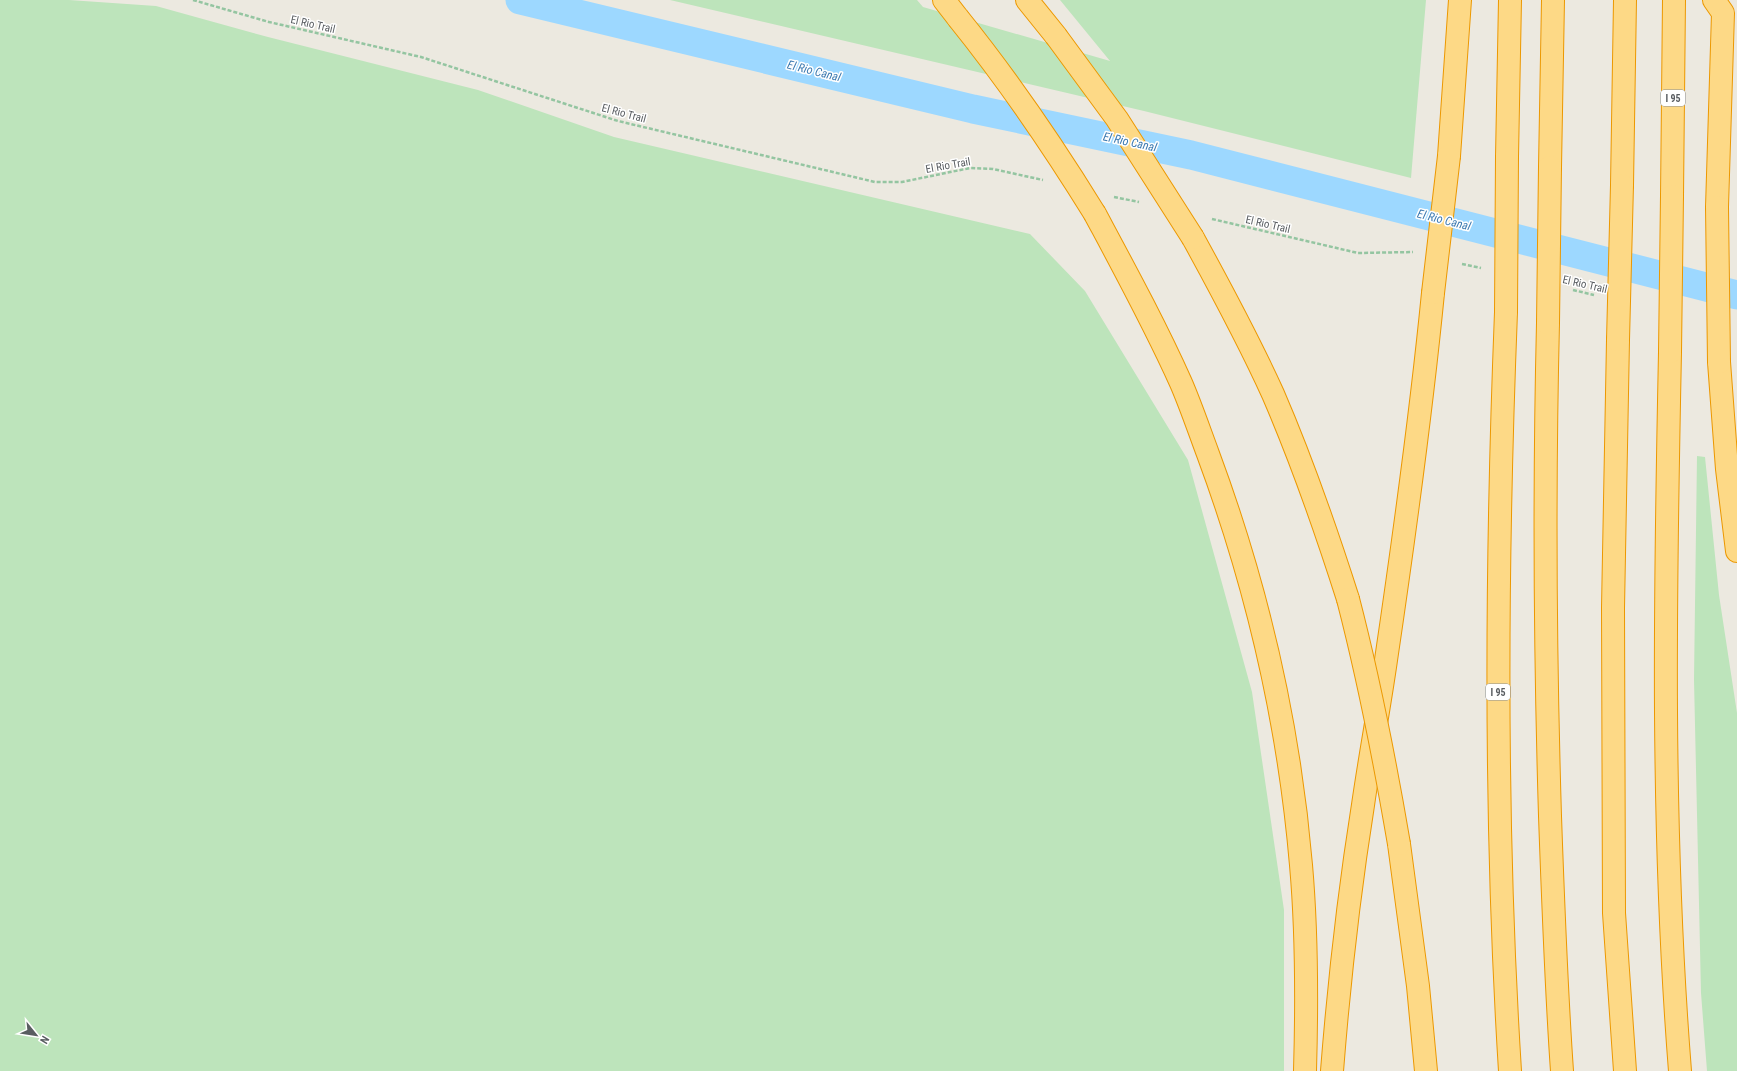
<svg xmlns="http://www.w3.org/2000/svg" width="1737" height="1071" font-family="'Roboto Condensed',sans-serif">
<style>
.green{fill:#bde4bb}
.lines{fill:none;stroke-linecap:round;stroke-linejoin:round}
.canal{stroke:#9dd8ff;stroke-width:29}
.highway-casing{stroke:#ec9800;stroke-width:24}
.path{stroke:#94c5a1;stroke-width:2.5;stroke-dasharray:4 2;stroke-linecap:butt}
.highway{stroke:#fdd986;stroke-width:22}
.highway-bridge-casing{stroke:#ec9800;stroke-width:24;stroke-linecap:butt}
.highway-bridge{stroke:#fdd986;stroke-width:22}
.labels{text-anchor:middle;stroke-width:3;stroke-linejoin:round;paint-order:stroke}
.shield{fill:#fff;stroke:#8b8e90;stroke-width:1}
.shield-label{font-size:10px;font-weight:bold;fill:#595d61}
.street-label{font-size:11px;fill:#595d61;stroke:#fff}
.water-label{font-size:12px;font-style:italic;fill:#3b79b0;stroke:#fff}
</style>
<rect width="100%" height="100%" fill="#ece9e0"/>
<path class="green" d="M0 0H69L156 6 268 37 478 90 614 137 1030 234 1085 291 1188 460 1252 692 1284 910V1071H0Z
M670 0H917L923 7 1110 61 1060 0H1426L1411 178 1144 111Z
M1697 456 1705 457 1719 595 1737 713V1071H1707L1701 993 1694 680Z"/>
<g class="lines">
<path class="canal" d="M520 0 973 109 1191 155 1737 295"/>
<defs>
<path id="highway" d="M944 0 958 18
M1027 0 1056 36
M1714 0 1723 13 1717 207
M1449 156 1460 0
M1507 157 1510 0
M1550 167 1553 0
M1622 185 1625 0
M1672 196 1674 0
M1095 214C1125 270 1155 325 1181 383 1191 406 1199 430 1208 454 1257 586 1289 724 1301 865 1307 933 1307 1002 1305 1071
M1193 238C1221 289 1249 341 1273 394 1302 461 1326 530 1348 599
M1506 312C1496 565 1494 818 1510 1071
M1548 323C1544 488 1545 651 1550 816 1553 901 1556 986 1562 1071
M1618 340 1613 608 1614 913 1625 1071
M1670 352C1665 592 1661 832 1680 1071
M1719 362 1727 469 1737 551
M1399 844 1418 986 1426 1071
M1332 1071C1339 982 1349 893 1363 805 1370 756 1379 709 1386 660 1404 538 1421 415 1433 293"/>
</defs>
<use href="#highway" class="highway-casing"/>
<path class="path" d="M193 0 269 22 421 57 618 121 875 182H902L970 168 993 169 1043 180
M1114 197 1139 202
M1212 219 1358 253 1413 252
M1462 264 1481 268
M1573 290 1594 295"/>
<use href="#highway" class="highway"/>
<defs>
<path id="highway-bridge" d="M958 18C1008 80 1053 146 1095 214
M1056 36 1117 119 1193 238
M1717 207 1719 362
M1433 293 1449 156
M1506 312 1507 157
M1548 323 1550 167
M1618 340 1622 185
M1670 352 1672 196
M1348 599C1369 680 1385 762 1399 844"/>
</defs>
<use href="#highway-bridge" class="highway-bridge-casing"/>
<use href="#highway-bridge" class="highway-bridge"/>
</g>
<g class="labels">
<g class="shield">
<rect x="1661" y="90" width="24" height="16" rx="3"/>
<rect x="1486" y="684" width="24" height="16" rx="3"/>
</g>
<g class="shield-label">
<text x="1673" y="102">I 95</text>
<text x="1498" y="696">I 95</text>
</g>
<g class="street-label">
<text transform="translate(313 24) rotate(13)" y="4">El Rio Trail</text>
<text transform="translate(624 113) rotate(15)" y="4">El Rio Trail</text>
<text transform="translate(948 165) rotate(-10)" y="4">El Rio Trail</text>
<text transform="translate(1268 224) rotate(13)" y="4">El Rio Trail</text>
<text transform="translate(1585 284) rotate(13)" y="4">El Rio Trail</text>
</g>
<g class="water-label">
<text transform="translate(814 71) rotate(14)" y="4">El Rio Canal</text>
<text transform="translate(1130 142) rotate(12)" y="4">El Rio Canal</text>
<text transform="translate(1444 220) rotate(14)" y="4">El Rio Canal</text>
</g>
</g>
<g transform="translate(36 1035) rotate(120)" stroke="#ffffff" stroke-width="3" paint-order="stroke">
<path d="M0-3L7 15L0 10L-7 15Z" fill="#595d61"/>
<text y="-6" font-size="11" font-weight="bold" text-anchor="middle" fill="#595d61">N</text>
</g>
</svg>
